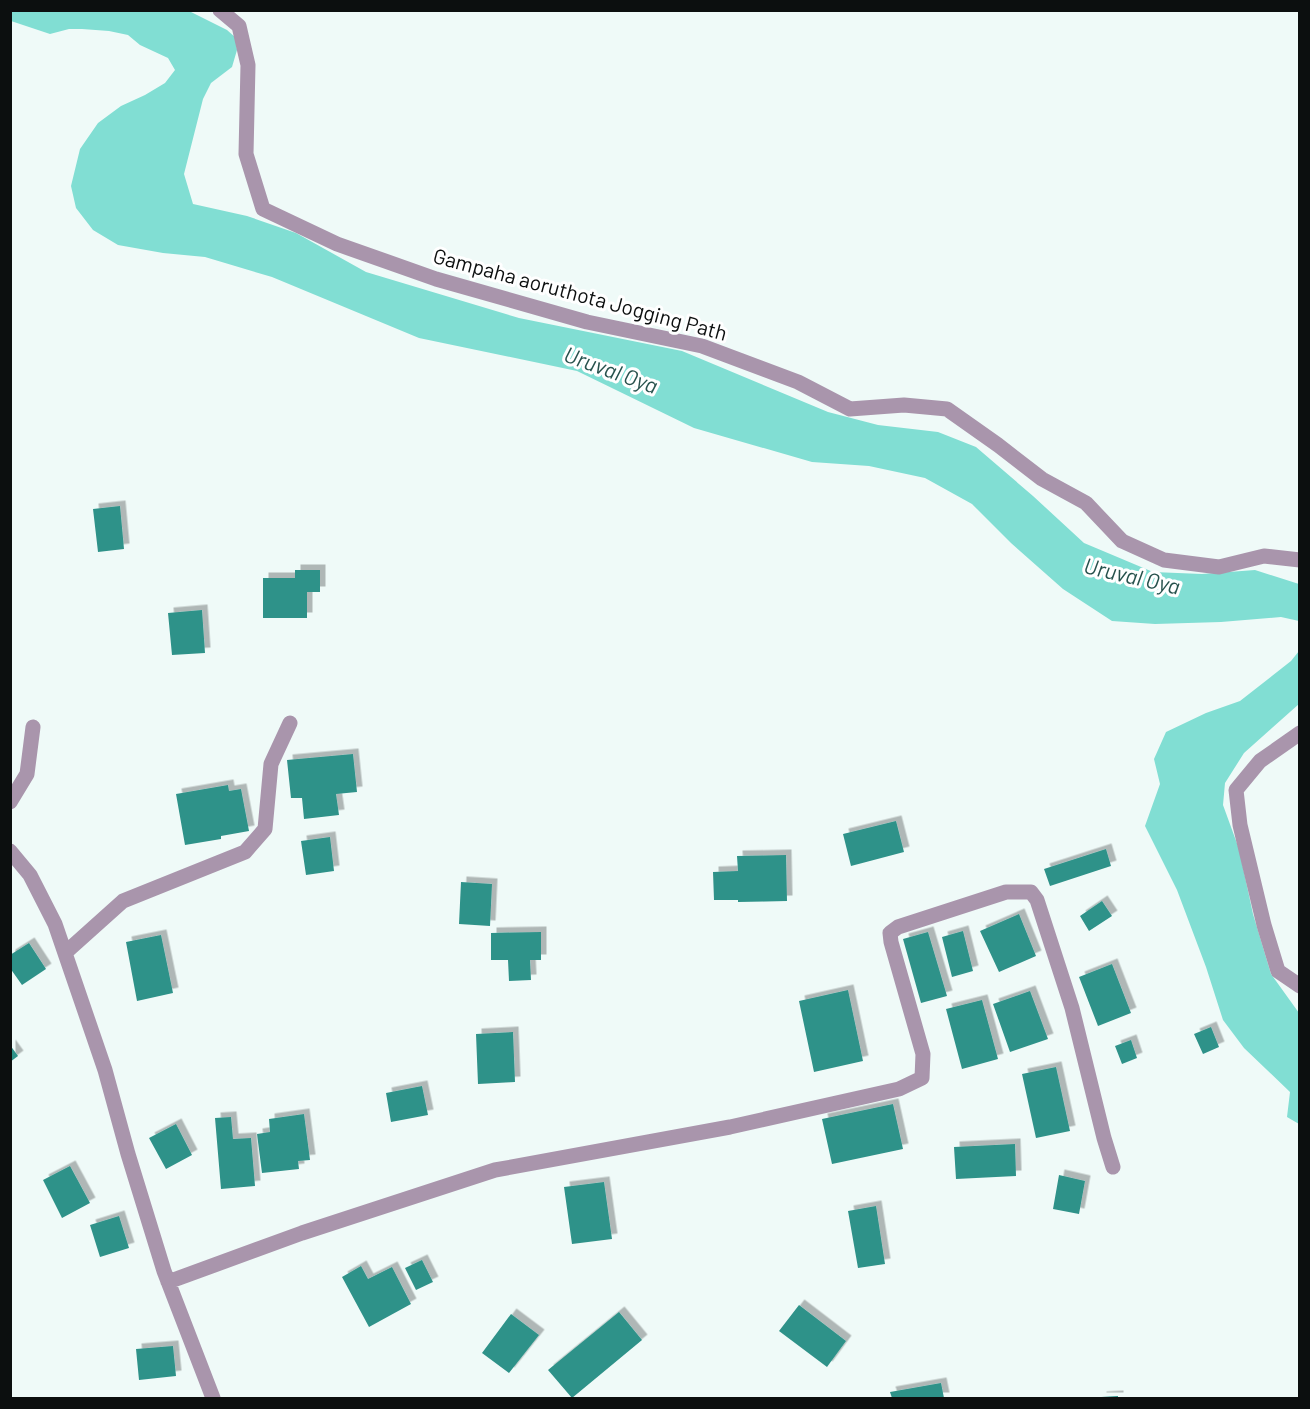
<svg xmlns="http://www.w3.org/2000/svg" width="1310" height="1409" font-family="Barlow,sans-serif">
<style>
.water{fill:#81ded3}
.building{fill:#2f9289;filter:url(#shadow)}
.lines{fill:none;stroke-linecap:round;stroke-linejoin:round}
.minor{stroke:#a995ac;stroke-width:15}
.labels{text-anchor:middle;stroke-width:6;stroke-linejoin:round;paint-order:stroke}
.street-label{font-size:21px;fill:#0c0f0f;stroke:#fff}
.water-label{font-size:22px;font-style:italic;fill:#27524d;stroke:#fff}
</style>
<defs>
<filter id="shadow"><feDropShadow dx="5.5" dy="-5.5" stdDeviation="0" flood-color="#0004"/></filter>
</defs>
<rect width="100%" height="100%" fill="#effaf8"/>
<path class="water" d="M11 11H189L227 30 236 38 237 50 232 67 211 83 203 99 184 174 193 204 247 216 296 233 366 272 519 318 682 351 828 412 878 425 938 432 976 447 1033 496 1084 543 1153 572 1202 574 1255 570 1299 584V621L1281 617 1221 622 1155 624 1112 621 1063 589 1011 543 972 504 925 478 869 466 812 462 694 428 577 371 419 338 272 277 205 257 163 253 118 245 93 230 76 208 71 186 80 149 98 123 121 106 145 95 165 83 175 70 168 58 140 45 128 35 109 31 82 29H69L50 34 11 21Z
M1299 651V704L1244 753 1225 783 1223 805 1239 849 1253 914 1271 974 1299 1013V1124L1287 1117 1290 1092 1244 1048 1223 1020 1206 967 1177 890 1145 826 1160 784 1154 759 1166 732 1206 713 1240 701 1291 661Z"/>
<path class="building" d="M120 506 124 549 98 552 93 509Z
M295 570H320V592H307V618H263V578H295Z
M202 610 205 653 172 655 168 613Z
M353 754 357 792 336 794 339 815 304 819 302 798H291L287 760Z
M228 785 229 791 241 789 249 831 221 836V839L185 845 176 794Z
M896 821 904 852 851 866 843 834Z
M330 837 334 871 306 875 301 841Z
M1106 849 1111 866 1050 886 1044 869Z
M786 855 787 901 738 902V900H714L713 872 738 871 737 856Z
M461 882 492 884 490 926 459 924Z
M1102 901 1112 916 1089 931 1080 916Z
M1019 914 1036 956 999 972 980 931Z
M963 931 973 971 952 977 942 937Z
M541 932V960H530L531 980 509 981 508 960H491V933Z
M928 932 947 996 921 1003 903 939Z
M161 935 173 993 137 1001 126 942Z
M29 943 46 969 22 985 10 968V955Z
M1112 964 1131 1013 1098 1026 1079 977Z
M848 990 863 1061 814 1072 799 1001Z
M1030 991 1048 1039 1010 1052 993 1004Z
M982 1000 998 1059 962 1069 946 1009Z
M1211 1027 1219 1047 1203 1054 1194 1034Z
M513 1032 515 1082 478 1084 476 1034Z
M1131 1040 1137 1058 1122 1064 1115 1046Z
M10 1045 18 1056 10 1062Z
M1056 1067 1070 1131 1036 1138 1022 1074Z
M422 1086 428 1115 391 1122 386 1093Z
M893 1104 903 1149 832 1164 822 1119Z
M304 1114 310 1160 298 1161 299 1169 262 1173 257 1134 270 1132 269 1119Z
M231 1117 233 1139 251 1138 255 1186 221 1189 215 1118Z
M176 1124 192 1155 166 1169 149 1138Z
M1015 1144 1016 1176 956 1179 954 1147Z
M70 1166 90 1203 62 1218 43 1180Z
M1059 1175 1085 1181 1079 1214 1053 1209Z
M604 1182 612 1239 572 1244 564 1187Z
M876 1206 885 1264 858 1268 848 1211Z
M119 1216 129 1248 100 1257 90 1225Z
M422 1260 433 1282 416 1290 405 1268Z
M361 1266 368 1279 392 1267 411 1304 369 1327 342 1277Z
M799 1305 846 1341 827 1367 779 1331Z
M619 1312 642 1340 572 1398 548 1370Z
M511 1314 539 1335 509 1373 482 1353Z
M173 1346 176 1376 139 1380 136 1349Z
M941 1383 944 1398H892L890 1392Z
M1118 1396V1398H1101V1397Z"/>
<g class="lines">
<path class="minor" d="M220 10 239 26 248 65 246 154 263 209 337 244 436 279 587 322 702 346 798 382 850 409 904 405 947 409 998 445 1042 479 1086 503 1122 541 1164 560 1219 567 1264 556 1300 560
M1300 733 1260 761 1236 790 1240 825 1264 925 1278 971 1300 986
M10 802 27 774 33 727
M10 851 30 875 55 924 105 1070 128 1154 164 1271 213 1398
M65 953 123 901 245 852 265 829 271 764 290 723
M168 1282 302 1233 495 1170 730 1127 899 1089 922 1078 923 1054 891 942 890 933 898 927 1006 892H1031L1037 900 1072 1008 1104 1138 1113 1167"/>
</g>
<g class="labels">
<g class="street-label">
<text transform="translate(580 295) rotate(15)" y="7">Gampaha aoruthota Jogging Path</text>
</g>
<g class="water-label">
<text transform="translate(611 370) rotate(20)" y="8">Uruval Oya</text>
<text transform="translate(1132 576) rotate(13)" y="8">Uruval Oya</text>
</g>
</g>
<rect width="1310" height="1409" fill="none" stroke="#0c0f0f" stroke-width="24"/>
</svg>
